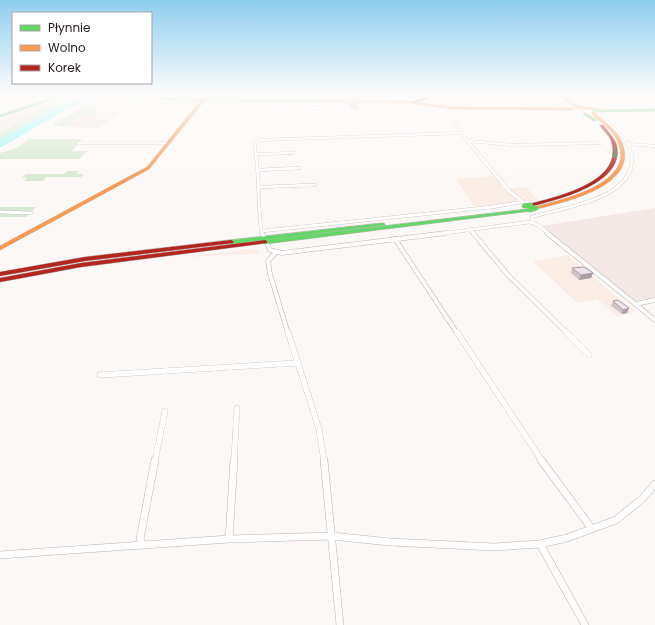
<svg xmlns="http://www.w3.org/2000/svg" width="655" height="625" font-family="Poppins,sans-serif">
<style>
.commercial{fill:#f9ede6}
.built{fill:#f3e8e5}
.green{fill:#d6e8d1}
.water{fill:#a7f6f7}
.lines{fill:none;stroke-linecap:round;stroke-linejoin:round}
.street-far4-casing{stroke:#b9b4b2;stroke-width:3}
.street-far3-casing{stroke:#b9b4b2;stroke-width:3.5}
.street-far2-casing{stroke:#b9b4b2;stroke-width:5}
.street-far1-casing{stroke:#b9b4b2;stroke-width:6}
.street-casing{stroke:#b9b4b2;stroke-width:8}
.fast-casing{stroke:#b9b4b2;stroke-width:1}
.slow-casing{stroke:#b9b4b2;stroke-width:1}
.jam-casing{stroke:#b9b4b2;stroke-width:1}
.street-far4{stroke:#fffefe;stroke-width:2.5}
.street-far3{stroke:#fffefe;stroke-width:3}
.street-far2{stroke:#fffefe;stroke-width:4}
.street-far1{stroke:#fffefe;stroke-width:5.5}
.street{stroke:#fffefe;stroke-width:7}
.fast{fill:#63d668;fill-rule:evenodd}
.slow{fill:#ff974d;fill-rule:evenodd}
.jam{fill:#b3261e;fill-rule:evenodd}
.fast-bridge-casing{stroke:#b9b4b2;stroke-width:5;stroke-linecap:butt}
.fast-bridge{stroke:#63d668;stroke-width:4.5}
.wall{fill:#cec3c9}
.shaded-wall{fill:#a79fa4}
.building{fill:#efe3ea;stroke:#a79fa4}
.oneway{fill:#437941}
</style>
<rect width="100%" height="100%" fill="#fcf8f6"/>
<path class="commercial" d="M494 176 504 189 526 187 538 200 475 207 455 179Z
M256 248 259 254 184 257Z
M568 255 616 296 637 312 618 317 597 299 577 303 533 261Z"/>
<path class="built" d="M119 95 126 97 120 103 135 104 145 99H154L198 101 194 106 145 104 132 110H127L97 128 52 126 57 121 103 98Z
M53 102 28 118 0 133V118Z
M655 208V297L635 301 542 226Z"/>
<path class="green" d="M71 94H88L59 106 0 139V133L44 107Z
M115 96 125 98 119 103 114 102 115 100C105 98 95 104 86 109L99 111 90 115H83L69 122 73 123 66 126H53C58 121 65 120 71 115 80 107 100 100 115 96Z
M29 139H82L72 151H87L79 159H0V153L17 148Z
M67 171H79L77 174H84L81 177H46L43 181H24L27 178 22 177 26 174H64Z
M0 207H36L26 217H0Z"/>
<path class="water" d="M88 94H104L69 108 0 148V139L59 106Z"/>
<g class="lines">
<defs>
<path id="street-far4" d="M422 94V98L424 99
M231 102 265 107 321 108 318 101
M447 108 461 133 480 156
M338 109 344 108V102
M397 109 399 114C407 116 414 118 422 115L418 109V103
M607 109 609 112 602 116 626 140 632 156
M371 110 384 119
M225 112 232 100
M373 120 367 111 378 108 377 102
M468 141 513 145 601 143
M78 143H168
M629 144 655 146
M257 154 294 153
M256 156 255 144 260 140 461 133"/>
<path id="street-far3" d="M256 155C260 181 257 207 262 234
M479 155 509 191 523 202
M259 170 299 168
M259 187 315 185
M0 212 31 213
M533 223 532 217C563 207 636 200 632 155
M470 229 474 234
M262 231 492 207 522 202
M438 234 530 222 538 225 549 234"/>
<path id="street-far2" d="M262 233 270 250 282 253 446 233
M473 233 508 275 567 333
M547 233 655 320
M395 239 457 333
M275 253 268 261 270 274 288 333
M636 304 655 300"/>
<path id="street-far1" d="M288 332 319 429 324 461
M457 332 542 461
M566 332 589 355
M100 375 297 363
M155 461 165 411
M234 461 237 408"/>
<path id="street" d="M324 460 340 625
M541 460 592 529
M229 539 234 460
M540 544 585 625
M143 545 140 539 155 460
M0 555 229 539 332 536 390 542 494 547 540 544 567 538 616 520 642 499 655 484"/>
<path id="fast" d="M65 94H70L0 117V115Z
M122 94H127L133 96 203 99 317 100 319 101 317 102 203 101 133 98Z
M592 108 597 110 655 109V111L596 112 592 110Z
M584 113H586L597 120 594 121 584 115Z
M529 209 531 210V211L265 244 262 242 265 240Z
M383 223 385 224V225L231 244 228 242 231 240Z"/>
<path id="slow" d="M558 94H561L578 106 600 109 598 110 576 108Z
M202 99 205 100 149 169 0 250V246L147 167Z
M316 100 408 101 451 107 573 108 575 109 573 110 451 109 408 103 317 102Z
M592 112H594C603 121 616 129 621 141 642 185 565 202 536 209H534V207C562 200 639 183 617 140 612 129 600 122 592 114Z"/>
<path id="jam" d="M436 94H441L415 103 412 102Z
M601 125H603C608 131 613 137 616 143 628 183 559 199 533 206H529V204C556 197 621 183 612 144 611 137 604 131 600 126Z
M231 240 234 242 233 243 85 261 0 276V272L85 257Z
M265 240 267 241V243L81 267 0 282V278L81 263Z"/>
</defs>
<use href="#street-far4" class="street-far4-casing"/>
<use href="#street-far3" class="street-far3-casing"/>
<use href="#street-far2" class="street-far2-casing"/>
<use href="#street-far1" class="street-far1-casing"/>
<use href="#street" class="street-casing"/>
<use href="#fast" class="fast-casing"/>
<use href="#slow" class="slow-casing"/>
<use href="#jam" class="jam-casing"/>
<use href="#street-far4" class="street-far4"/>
<use href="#street-far3" class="street-far3"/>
<use href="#street-far2" class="street-far2"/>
<use href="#street-far1" class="street-far1"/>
<use href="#street" class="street"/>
<use href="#fast" class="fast"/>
<use href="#slow" class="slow"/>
<use href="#jam" class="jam"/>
<defs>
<path id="fast-bridge" d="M524 206 531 205
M529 210 536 208"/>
</defs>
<use href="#fast-bridge" class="fast-bridge-casing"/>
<use href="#fast-bridge" class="fast-bridge"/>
</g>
<path class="wall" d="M348 98 357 102V109H349Z
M572 268 593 273 591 278 579 280 571 273Z
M613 301 629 308 627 313 622 314 611 306Z"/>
<path class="shaded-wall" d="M593 273 591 278 579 280 581 275Z
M629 308 627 313 622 314 623 310Z"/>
<path class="building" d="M348 98H357V102H349Z
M584 267 593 273 581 275 572 268Z
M618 300 629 308 623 310 613 301Z"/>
<defs><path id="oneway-solid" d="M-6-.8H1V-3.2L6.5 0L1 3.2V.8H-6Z"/></defs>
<use class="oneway" href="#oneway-solid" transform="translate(615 153) rotate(90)"/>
<linearGradient id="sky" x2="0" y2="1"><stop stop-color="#8eceee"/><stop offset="0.52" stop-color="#fefcfb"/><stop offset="1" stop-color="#fefcfb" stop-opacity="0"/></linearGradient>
<rect width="655" height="182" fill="url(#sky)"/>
<rect x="12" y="12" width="140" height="72" fill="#ffffff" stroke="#a7a4a3"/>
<rect x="20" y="25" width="20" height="6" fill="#63d668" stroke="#a7a4a3"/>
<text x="48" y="32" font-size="12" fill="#231c1a">Płynnie</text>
<rect x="20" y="45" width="20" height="6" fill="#ff974d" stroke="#a7a4a3"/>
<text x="48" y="52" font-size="12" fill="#231c1a">Wolno</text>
<rect x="20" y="65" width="20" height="6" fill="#b3261e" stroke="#a7a4a3"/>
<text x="48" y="72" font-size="12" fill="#231c1a">Korek</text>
</svg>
